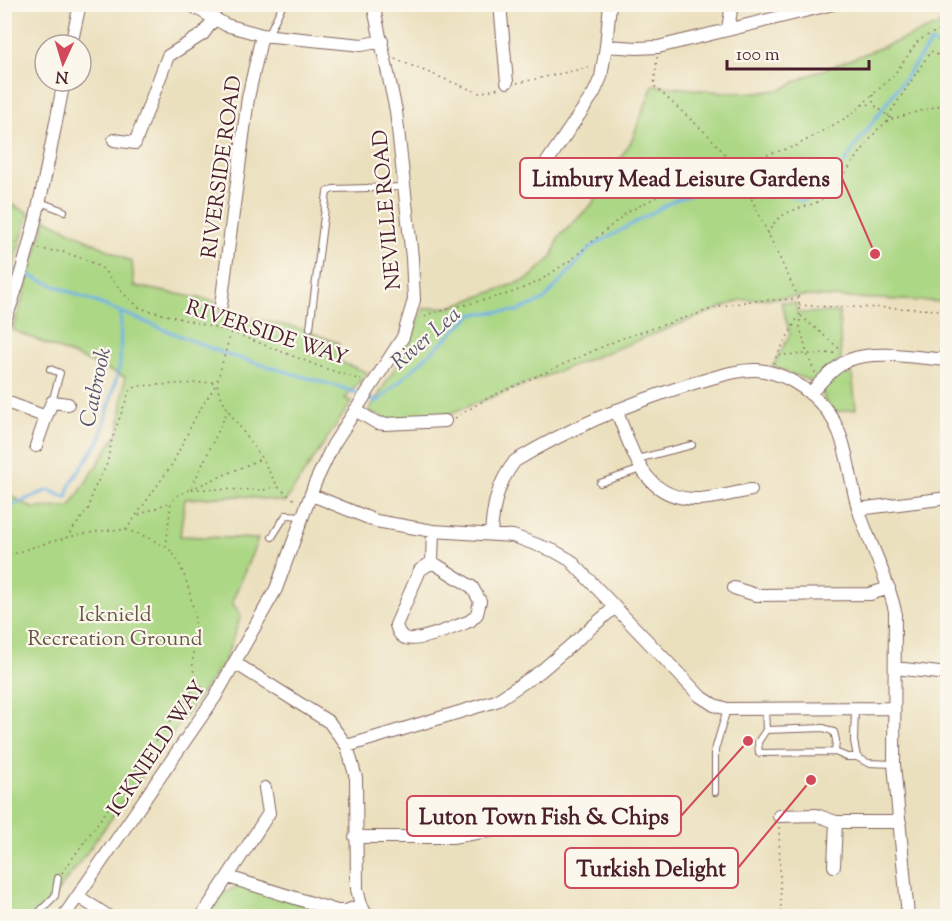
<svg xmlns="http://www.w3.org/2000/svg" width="952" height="921" font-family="'Sorts Mill Goudy',serif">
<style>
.green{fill:#acd784;stroke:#7b7b58;stroke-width:1.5}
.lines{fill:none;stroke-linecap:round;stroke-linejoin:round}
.stream{stroke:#74b3e7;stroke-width:3}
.service-casing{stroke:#82635e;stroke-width:8}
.minor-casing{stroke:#82635e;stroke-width:14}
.path{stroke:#82635e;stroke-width:1.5;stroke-dasharray:1.5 4.5;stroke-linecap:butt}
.service{stroke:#fff;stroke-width:6}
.minor{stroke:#fff;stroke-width:12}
.labels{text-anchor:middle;stroke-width:4.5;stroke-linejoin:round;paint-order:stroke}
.street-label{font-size:21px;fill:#4a1f2b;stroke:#fbf7ec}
.park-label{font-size:21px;fill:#675646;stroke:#fbf7ec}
.water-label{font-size:22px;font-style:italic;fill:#59536d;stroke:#fbf7ec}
.leader{fill:none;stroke:#d1495b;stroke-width:2}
.callout-dot{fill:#d1495b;stroke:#fbf7ec;stroke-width:2}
.callout{fill:#fbf7ec;stroke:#d1495b;stroke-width:2}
.callout-label{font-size:22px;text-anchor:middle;font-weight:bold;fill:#4a1f2b}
</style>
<rect width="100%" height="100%" fill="#fbf7ec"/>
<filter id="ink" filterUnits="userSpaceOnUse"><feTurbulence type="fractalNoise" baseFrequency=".0167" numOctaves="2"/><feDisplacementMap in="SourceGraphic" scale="12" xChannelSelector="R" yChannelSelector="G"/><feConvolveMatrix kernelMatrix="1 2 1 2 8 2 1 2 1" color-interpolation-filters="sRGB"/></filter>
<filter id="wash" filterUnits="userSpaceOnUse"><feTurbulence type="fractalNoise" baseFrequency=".008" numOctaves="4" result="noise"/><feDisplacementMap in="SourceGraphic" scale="24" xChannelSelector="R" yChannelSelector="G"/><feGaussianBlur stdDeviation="1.35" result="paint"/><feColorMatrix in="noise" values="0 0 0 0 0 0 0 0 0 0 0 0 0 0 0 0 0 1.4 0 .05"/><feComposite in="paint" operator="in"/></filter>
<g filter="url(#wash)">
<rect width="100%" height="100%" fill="#ebe0be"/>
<path class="green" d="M947 22V302L807 296 741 300 446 415 392 420 368 412 403 355 424 308 450 307 528 279 552 257 559 237 592 204 632 140 653 85 722 92 758 93 782 89 807 76Z
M5 201 29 213 5 294Z
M46 219 132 262 134 286 215 301V311L303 329 338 343 340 362 367 372 345 399 352 401 285 502 242 496 185 499 180 536 258 539 232 602 241 616 224 662 75 869 38 916H5V492L32 508 70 507 119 431 125 377 13 330Z
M781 302 796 303 797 313 839 312 841 359 815 383 773 366 790 334Z
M851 365 856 409 835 412 824 400 823 389 836 374Z
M239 885 341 916H207L221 895Z"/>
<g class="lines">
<path class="stream" d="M4 264 17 270
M23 273 228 355 343 388 361 395
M367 398 377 402 472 315 481 313 517 311 544 300 591 247 675 200 753 176 802 201 823 196 854 148 931 42 948 53
M4 512 13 505 48 490 67 498 70 485 100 439 120 365 121 314"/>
</g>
</g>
<g filter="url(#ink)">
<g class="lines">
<defs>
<path id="service" d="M268 35 283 4
M40 202 64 211
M310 328 327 192 333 189 404 187
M50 369 60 373 52 402
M637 459 692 445
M600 483 641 469
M272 537 286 515 303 516
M855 708 854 741 857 757 868 763 894 764
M765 710 766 730 758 742 759 753 835 752 847 757H857
M766 730 824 728 834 732 836 740 835 752
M715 792V750L727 709
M544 822 558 823 573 821
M35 916 55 896 58 878"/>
<path id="minor" d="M189 4 226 25 262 35 362 45 382 41
M500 4 507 82
M610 4 606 46 637 48 658 47 833 4
M728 29 732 4
M71 45 80 4
M114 140 135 143 168 56 203 34 214 19
M534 181 594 93 601 77 606 46
M221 305 248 98 262 35
M4 323C34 245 48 162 64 81
M810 394C821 381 834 367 849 360 875 349 920 358 948 360
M4 401 46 417 36 446
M355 410 377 423 385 424 445 421
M616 410C634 453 643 501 700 499 717 498 734 493 751 490
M46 417 52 402 68 404
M312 495 376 521 433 531 513 536 554 551 570 560 700 696 714 705 727 709 893 708
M858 509 948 498
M491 534C493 506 497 484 515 461 571 427 632 402 694 383 714 378 736 369 757 370 782 372 806 387 823 406 848 433 848 475 858 508 869 543 887 575 895 611L894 764 908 916
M432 562 420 570 396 625C397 629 399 634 403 637 414 645 457 626 470 621L477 614 480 601 472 587 432 562 433 531
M734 588 756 595 870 594 889 588
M235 663 329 722 347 746 356 778 357 889 361 905 367 916
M895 668 948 674
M347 746 496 701 541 671 614 608
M779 816 816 815 836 822H900
M355 837H452L544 822
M834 866 836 822
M228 877 337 911H346L361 905
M79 897 108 916
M64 916 215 697 276 589 315 483 333 445 403 337 414 300 412 258 396 111 373 4
M202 916 269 813 265 788"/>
</defs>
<use href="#service" class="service-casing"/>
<use href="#minor" class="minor-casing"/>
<path class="path" d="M940 31 948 28
M657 57 654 86 708 135 737 168 799 299 800 327 807 354 815 373
M395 59 479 93 499 88
M517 83 591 67
M873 95V104L892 119
M862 105 872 104
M888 116 931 51 948 61
M768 234C780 204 808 212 829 195L877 130 889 120 948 103
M4 237 17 243
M39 249 63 252 84 259 101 267 125 295 140 308 231 332 321 367 361 380
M799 305C849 309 898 306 948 311
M227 315 231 332 217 382 218 390 228 410 262 459 278 487 296 501
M801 316 841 350
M425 317 429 314 511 293 538 282 572 259 626 213 641 205 697 176 796 146 851 115 894 75 918 41 930 34 939 31 948 32
M779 355 837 353
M773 363 798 317
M455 418 488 398 620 339 718 307 750 301 798 299
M191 489 261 459
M192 489 263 490 276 487
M139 515 170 502
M126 530 173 463 197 414 217 383
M66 538 89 508 93 491 107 464 112 439 129 392 137 386 217 382
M166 547 171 502 178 495 191 489 228 410
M4 558C30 546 97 527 125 530 135 531 164 544 171 551 185 568 192 599 195 620 198 645 183 671 205 690
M779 827 781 916
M62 873 197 684"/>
<use href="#service" class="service"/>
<use href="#minor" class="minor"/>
</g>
</g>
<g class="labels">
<g class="street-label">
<text transform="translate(221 167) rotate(-82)" y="7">RIVERSIDE ROAD</text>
<text transform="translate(386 210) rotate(-95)" y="7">NEVILLE ROAD</text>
<text transform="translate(267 332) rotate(18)" y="7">RIVERSIDE WAY</text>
<text transform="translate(156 748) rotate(-56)" y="7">ICKNIELD WAY</text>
</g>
<g class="park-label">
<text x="115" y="621">Icknield<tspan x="115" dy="24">Recreation Ground</tspan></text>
</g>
<g class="water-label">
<text transform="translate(425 337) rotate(-41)" y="8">River Lea</text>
<text transform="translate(94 387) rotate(-78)" y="8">Catbrook</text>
</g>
</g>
<path class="leader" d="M875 254L842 178M748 741L681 816M811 780L738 868"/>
<g class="callout-dot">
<circle cx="875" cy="254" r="6"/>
<circle cx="748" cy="741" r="6"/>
<circle cx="811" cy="780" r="6"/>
</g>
<g class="callout">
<rect x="520" y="158" width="322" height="40" rx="6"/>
<rect x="407" y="796" width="274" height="40" rx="6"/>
<rect x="565" y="848" width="173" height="40" rx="6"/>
</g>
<g class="callout-label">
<text x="681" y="186">Limbury Mead Leisure Gardens</text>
<text x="544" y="824">Luton Town Fish &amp; Chips</text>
<text x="651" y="876">Turkish Delight</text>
</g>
<rect width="952" height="921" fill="none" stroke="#fbf7ec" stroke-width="24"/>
<g transform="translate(63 63) rotate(184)"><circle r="28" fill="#fbf7ec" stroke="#b4a19f" stroke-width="1.5"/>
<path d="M0-4.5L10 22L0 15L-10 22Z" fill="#d1495b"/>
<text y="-9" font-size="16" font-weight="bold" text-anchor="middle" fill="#4a1f2b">N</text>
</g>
<path d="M727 60v9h142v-9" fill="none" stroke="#4a1f2b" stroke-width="3"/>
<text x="736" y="60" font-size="18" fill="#4a1f2b" stroke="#fbf7ec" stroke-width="4.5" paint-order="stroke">100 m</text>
</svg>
